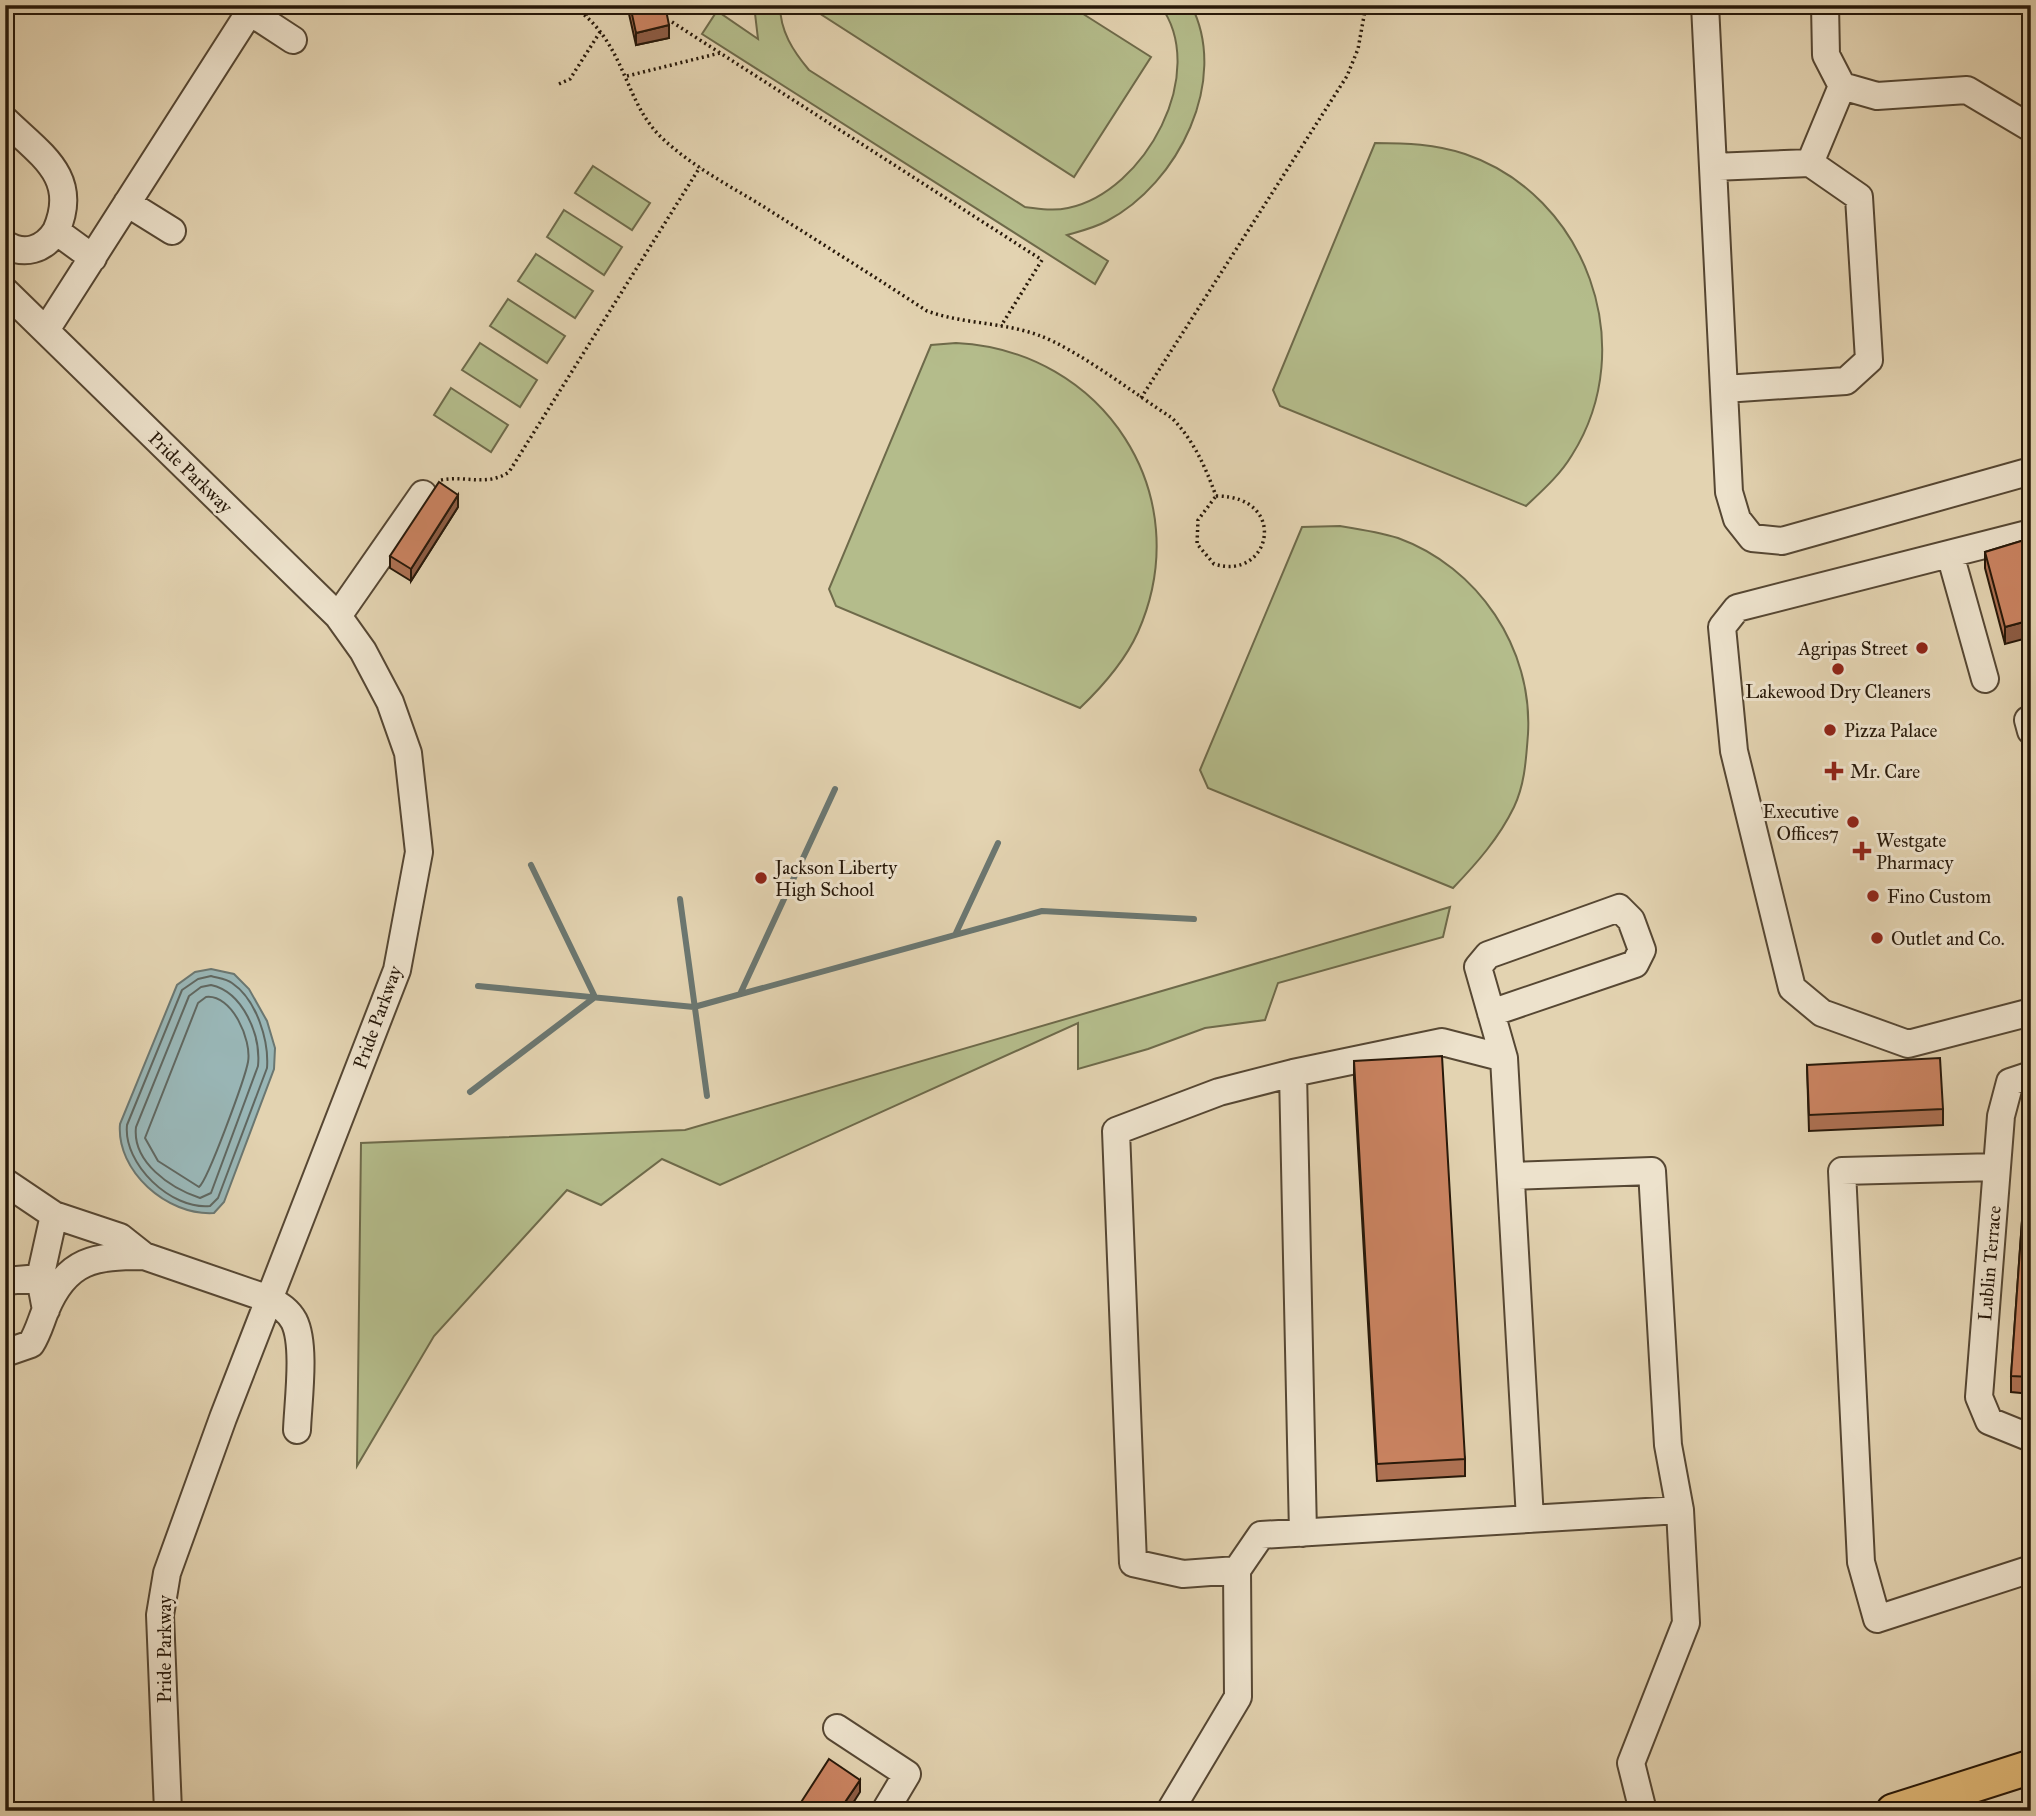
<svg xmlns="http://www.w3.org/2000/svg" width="2036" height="1816" font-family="'IM FELL Great Primer',serif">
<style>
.green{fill:#b4bc8b;stroke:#6e6a4a;stroke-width:2}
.water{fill:#99b6b6;stroke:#6b7771;stroke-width:2}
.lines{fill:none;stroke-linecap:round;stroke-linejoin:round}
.shore{stroke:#606760;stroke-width:2}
.stream{stroke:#6b7771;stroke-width:6}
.minor-casing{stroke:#564733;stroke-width:30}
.major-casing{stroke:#271809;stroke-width:37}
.path{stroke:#271809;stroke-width:3.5;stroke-dasharray:2 3.5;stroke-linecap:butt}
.minor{stroke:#ede2cc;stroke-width:26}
.major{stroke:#e2ba78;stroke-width:33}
.wall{fill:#ae7153;stroke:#271809;stroke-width:2}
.shaded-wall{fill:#8d5c44;stroke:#271809;stroke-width:2}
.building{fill:#ca8361;stroke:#271809;stroke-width:2}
.poi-dot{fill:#8f2418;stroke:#ede2cc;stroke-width:2.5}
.labels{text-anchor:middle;stroke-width:6;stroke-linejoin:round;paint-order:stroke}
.street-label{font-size:19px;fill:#271809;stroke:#ede2cc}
.poi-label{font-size:19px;fill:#271809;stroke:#ede2cc;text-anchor:start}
</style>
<rect width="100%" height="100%" fill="#e3d3b1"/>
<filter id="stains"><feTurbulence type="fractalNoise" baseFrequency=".00286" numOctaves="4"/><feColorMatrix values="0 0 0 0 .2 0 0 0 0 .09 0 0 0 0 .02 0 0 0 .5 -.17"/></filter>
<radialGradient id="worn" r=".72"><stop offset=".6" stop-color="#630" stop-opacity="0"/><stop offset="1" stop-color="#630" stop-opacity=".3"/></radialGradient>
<path class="green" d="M754 5H780C780 31 793 51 809 70L1025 207C1040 209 1054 211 1068 208 1145 192 1210 72 1160 5H1191C1230 80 1178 184 1107 221 1094 228 1081 231 1067 235L1108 261 1095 284 702 34 717 11 758 39Z
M1069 5 1151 57 1074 177 808 6Z
M1375 143C1406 143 1435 144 1465 154 1586 195 1641 346 1572 455 1560 475 1543 490 1526 506L1280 406 1273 390Z
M593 166 650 203 632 230 575 193Z
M564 210 622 247 604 275 547 237Z
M536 254 593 291 575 318 518 281Z
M508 299 565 336 547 363 490 326Z
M480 343 537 380 520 407 462 370Z
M956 343C1103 350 1199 494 1138 632 1125 661 1103 686 1080 708L836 606 829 589 931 345Z
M451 388 508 425 491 452 434 415Z
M1340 526C1359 529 1379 532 1398 538 1478 567 1533 648 1528 734 1526 759 1525 784 1514 807 1499 838 1477 863 1453 888L1208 788 1200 770 1302 527Z
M1450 907 1443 937 1278 983 1265 1020 1205 1028 1148 1049 1078 1069V1023L720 1185 662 1159 601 1205 567 1190 434 1336 357 1466 361 1143 685 1130Z"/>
<path class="water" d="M211 969 234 974 249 989 267 1021 275 1048 274 1069 224 1202 214 1213C167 1216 116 1171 120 1124L177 985 195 972Z"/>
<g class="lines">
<path class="shore" d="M211 976C218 978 227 979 232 983 257 1000 269 1041 267 1068L218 1198 210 1206C171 1210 123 1164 127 1125L182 990 198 979Z
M211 985C243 992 261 1035 258 1066L211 1193 200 1198C170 1188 132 1162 136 1127L189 996 201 987Z
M206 997C232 994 252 1040 248 1062 245 1078 208 1180 199 1187L158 1161 145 1138 198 1003Z"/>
<path class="stream" d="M680 899 707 1096
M956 933 998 843
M478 986 694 1007 1042 911 1194 919
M741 992 835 789
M470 1092 595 997 531 865"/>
<defs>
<path id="minor" d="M1705 5 1729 492 1737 519 1752 538 1782 541 2031 471
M1825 5 1826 55 1842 86 1877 96 1967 90 2031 128
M250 12 293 40
M5 120C41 155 80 177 56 231L93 258
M1713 167 1810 163 1842 86
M127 203 172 231
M5 244C24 256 44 250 56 231
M5 291 338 616 363 651 390 702 408 753 419 852 397 970 223 1418 167 1573 160 1615 168 1811
M46 330 254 5
M1724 389 1846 381 1869 360 1859 197 1810 163
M2031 533 1737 608 1722 627 1734 751 1792 988 1822 1013 1908 1044 2031 1012
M1950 554 1985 679
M338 616 423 494
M2028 720 2031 731
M1491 1013 1635 964 1642 950 1631 920 1619 908 1488 955 1478 967 1504 1058
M2031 1075 2010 1082 2001 1116 1979 1397 1989 1421 2031 1438
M1997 1167 1842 1171 1861 1562 1877 1619 2031 1569
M1511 1176 1652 1171 1668 1445 1680 1510
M5 1182 54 1215 120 1237 144 1256 269 1299C279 1305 288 1310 294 1321 306 1345 298 1402 297 1430
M5 1281 40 1278
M46 1310 40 1278 54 1215
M5 1353 31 1344C38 1333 41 1321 46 1309 67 1259 95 1256 144 1256
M1303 1533 1293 1073 1442 1042 1504 1058 1530 1519
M1237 1570 1183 1574 1133 1563 1116 1131 1219 1092 1293 1073
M837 1728 907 1774 885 1811
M1170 1811 1238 1697 1237 1570 1261 1535 1680 1510 1686 1623 1631 1763 1643 1811"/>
<path id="major" d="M1893 1811 2031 1767"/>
</defs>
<use href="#minor" class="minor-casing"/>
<use href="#major" class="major-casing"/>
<path class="path" d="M571 5C627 41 622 101 663 139 692 166 728 185 761 205 816 240 872 275 927 311 963 324 1002 322 1038 335 1077 349 1135 394 1172 418 1194 441 1205 466 1216 496
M586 15 590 5
M672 22 1042 260 1001 326
M627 76 720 53
M559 84 570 79 600 32
M1141 398 1347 76 1358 49 1366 5
M441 480C466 475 486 487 509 472L700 167
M1216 496C1290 496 1271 582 1214 564L1197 544 1198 520Z"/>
<use href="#minor" class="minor"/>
<use href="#major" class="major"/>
</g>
<path class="wall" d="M627 5H665L669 38 636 45Z
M458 507 411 581 390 568V556Z
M2031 538 2005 644 1985 568V552Z
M1354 1061 1465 1459V1476L1377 1481 1354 1078Z
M1807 1065 1943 1109V1125L1809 1131Z
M2031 1094V1394L2011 1392V1376Z"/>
<path class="shaded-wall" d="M669 25V38L636 45V33Z
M458 495V507L411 581V569Z
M2031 620V637L2005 644V627Z
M860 1780V1792L848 1811H839Z"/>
<path class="building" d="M630 5H665L669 25 636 33Z
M439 482 458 495 411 569 390 556Z
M2031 538V620L2005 627 1985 552Z
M1442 1056 1465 1459 1377 1464 1354 1061Z
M1940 1058 1943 1109 1809 1115 1807 1065Z
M2031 1094V1377L2011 1376Z
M829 1759 860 1780 839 1811H798L796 1810Z"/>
<g class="poi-dot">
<circle cx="1922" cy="648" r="7"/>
<circle cx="1838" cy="669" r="7"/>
<circle cx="1830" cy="730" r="7"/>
<path d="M1830.5 760.5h7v7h7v7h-7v7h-7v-7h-7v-7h7z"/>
<circle cx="1853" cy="822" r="7"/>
<path d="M1858.5 840.5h7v7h7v7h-7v7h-7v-7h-7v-7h7z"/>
<circle cx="761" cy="878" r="7"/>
<circle cx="1873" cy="896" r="7"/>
<circle cx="1877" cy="938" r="7"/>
</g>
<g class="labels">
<g class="street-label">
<text transform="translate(191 472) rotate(44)" y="7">Pride Parkway</text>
<text transform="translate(377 1017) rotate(-70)" y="7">Pride Parkway</text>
<text transform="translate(1989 1263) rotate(-85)" y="7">Lublin Terrace</text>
<text transform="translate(164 1649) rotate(-90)" y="7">Pride Parkway</text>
</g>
<g class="poi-label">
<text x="1908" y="655" text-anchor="end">Agripas Street</text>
<text x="1838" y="698" text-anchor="middle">Lakewood Dry Cleaners</text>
<text x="1844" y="737">Pizza Palace</text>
<text x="1850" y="778">Mr. Care</text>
<text x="1839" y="818" text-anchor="end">Executive<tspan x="1839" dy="22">Offices7</tspan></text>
<text x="1876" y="847">Westgate<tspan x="1876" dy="22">Pharmacy</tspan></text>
<text x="775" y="874">Jackson Liberty<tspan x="775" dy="22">High School</tspan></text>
<text x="1887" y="903">Fino Custom</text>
<text x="1891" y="945">Outlet and Co.</text>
</g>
</g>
<rect width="2036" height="1816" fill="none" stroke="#e3d3b1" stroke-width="28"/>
<rect x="7" y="7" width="2022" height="1802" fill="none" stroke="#271809" stroke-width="3.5"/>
<rect x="14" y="14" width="2008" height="1788" fill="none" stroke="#271809" stroke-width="2"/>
<rect width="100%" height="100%" filter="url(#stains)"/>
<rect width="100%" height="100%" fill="url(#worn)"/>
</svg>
